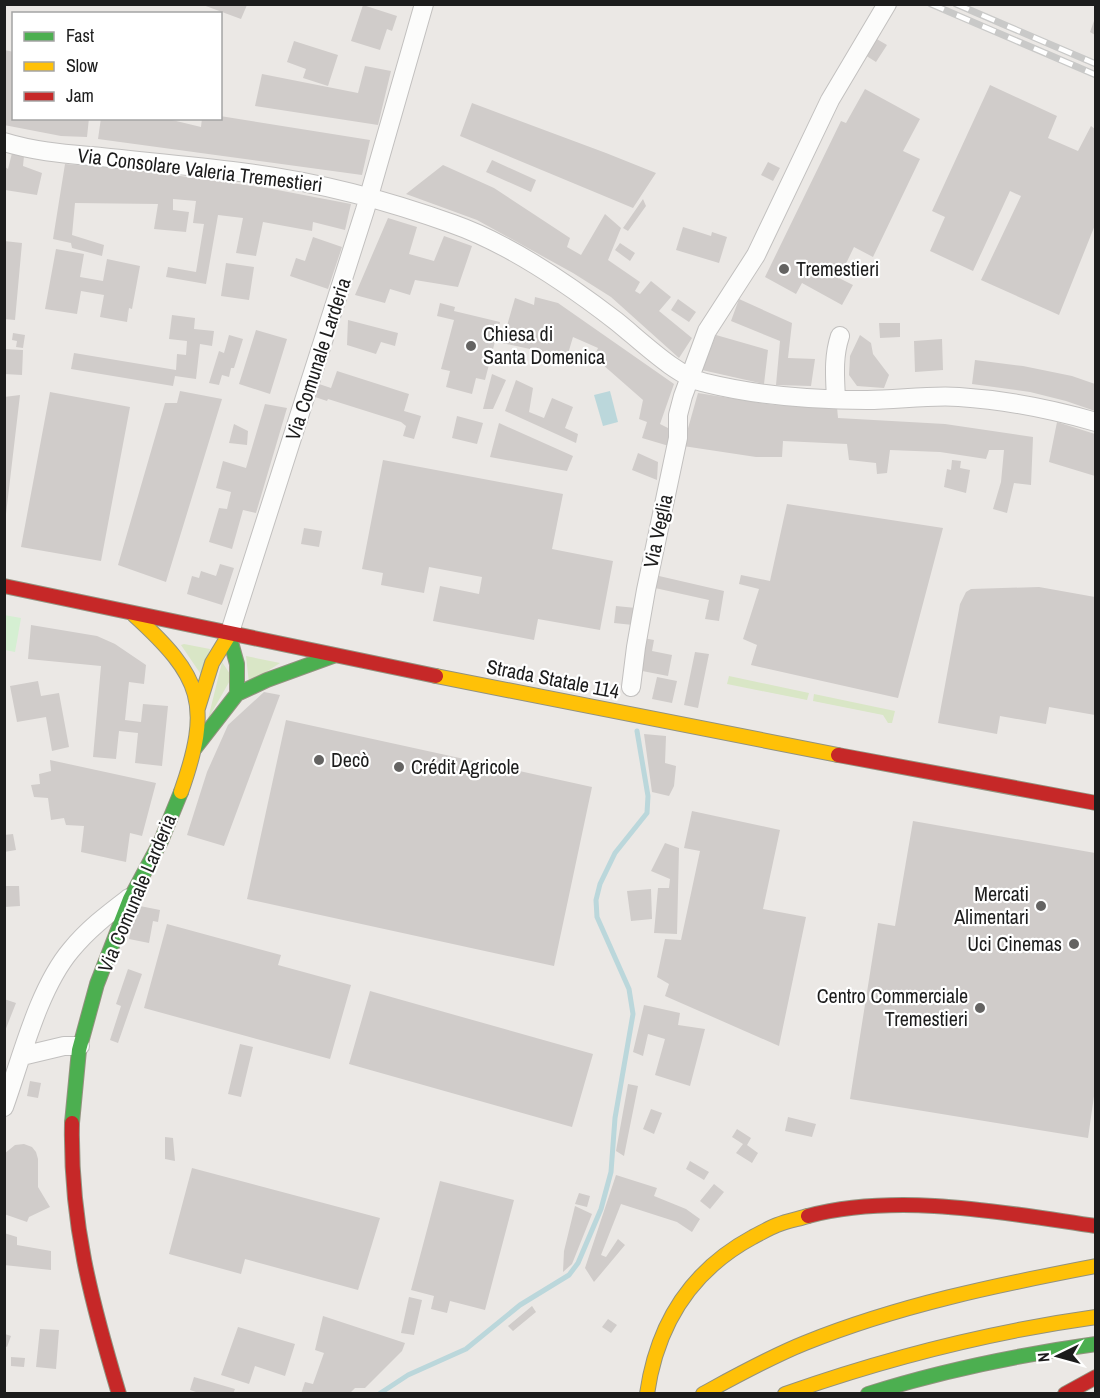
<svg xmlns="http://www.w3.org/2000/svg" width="1100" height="1398" font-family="'Archivo Narrow',sans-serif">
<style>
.grass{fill:#d9e6c6}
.park{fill:#d5efd2}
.water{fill:#bbd7db}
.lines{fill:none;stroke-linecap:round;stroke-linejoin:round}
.stream{stroke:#bbd7db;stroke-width:5}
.building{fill:#d0ccca}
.street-casing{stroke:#c2c0bf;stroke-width:20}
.fast-casing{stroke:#92927f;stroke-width:16}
.slow-casing{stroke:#92927f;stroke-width:16}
.jam-casing{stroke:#92927f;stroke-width:16}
.street{stroke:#fcfcfb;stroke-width:18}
.fast{stroke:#4caf50;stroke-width:14}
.slow{stroke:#ffc107;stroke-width:14}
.jam{stroke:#c62828;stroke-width:14}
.rail-casing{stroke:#c9c9c8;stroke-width:7}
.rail{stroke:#fff;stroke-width:4.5;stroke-dasharray:14;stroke-linecap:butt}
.poi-dot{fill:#646362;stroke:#fff;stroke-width:2}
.labels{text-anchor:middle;stroke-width:4.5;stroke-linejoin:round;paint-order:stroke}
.street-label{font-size:20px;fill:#1c1c1c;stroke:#fff}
.poi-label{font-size:20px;fill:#1c1c1c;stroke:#fff;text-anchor:start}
</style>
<rect width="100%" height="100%" fill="#ebe8e5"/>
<path class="grass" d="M184 644 210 649 202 676 181 645Z
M246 656 280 663 249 683Z
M222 662 232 677 208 719Z
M729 676 809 693 807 700 727 684Z
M814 694 895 711 892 723H888L883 715 813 701Z"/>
<path class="park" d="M4 615 21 618 15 652 5 650Z"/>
<path class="water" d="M610 391 618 422 603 426 594 395Z"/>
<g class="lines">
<path class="stream" d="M379 1394 408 1375 466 1349 520 1305 569 1275 578 1263 601 1209 611 1172 615 1118 633 1014 629 989 597 917 596 900 600 884 615 853 647 813 648 796 637 731"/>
</g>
<path class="building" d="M203 5H247L241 19Z
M363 5 397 16 392 31 387 29 380 50 351 41Z
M1095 18V35L1090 32Z
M875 38 887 45 876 62 865 55Z
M294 41 338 55 328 86 303 78 306 69 287 62Z
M4 50 14 52V118H89L87 137 61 136 4 125Z
M365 66 391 71 378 125 255 106 262 74 358 93Z
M990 85 1057 116 1048 138 1078 151 1091 126 1095 129V225L1059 315 981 280 1021 196 1010 191 973 271 930 251 945 217 932 211Z
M865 89 920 119 903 151 920 159 873 257 854 247 839 278 853 285 842 305 802 283 796 294 765 277 841 121 846 123Z
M472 103 606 153 656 173 633 208 460 136Z
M220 116 370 140 362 175 98 139 101 118H172V120L201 127 202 118H220Z
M12 153 24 156 23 166 42 173 37 195 5 190V167L8 169Z
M492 160 536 180 531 192 486 172Z
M768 162 780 168 773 181 761 175Z
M65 164 137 170 267 188 351 204 345 230 313 222 312 231 263 222 256 256 236 253 243 218 218 215 206 284 166 277 168 267 196 272 204 224 193 223 196 201 173 199V210L189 212 186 232 154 229 158 204 75 203 72 235 104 245 102 256 72 248 71 243 53 239Z
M443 165 494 188 570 238 567 247 581 255 605 214 621 228 608 260 640 282 635 291 640 294 651 281 671 297 659 311 692 338 679 358 611 297 573 273 477 220 406 194Z
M643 199 646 206 628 231 623 228Z
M388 218 417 227 409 254 434 261 444 236 472 246 458 287 415 280 410 295 390 289 385 303 355 295Z
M683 227 711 236 712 232 727 237 719 263 676 250Z
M313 237 342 247 328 289 290 276 296 258 305 261Z
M4 241 22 243 15 320 4 319Z
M620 243 635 253 630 261 615 250Z
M56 249 84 254 80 277 103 281 107 259 140 266 132 309 129 308 127 322 100 317 104 295 81 291 77 314 45 309Z
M226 263 254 267 249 300 221 296Z
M535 297 558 303 674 384 660 424 672 430 669 446 642 438 647 422 639 419 643 400 594 357 598 348 573 337 567 357 502 343 515 298 534 305Z
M678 299 696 312 689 322 671 310Z
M739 299 792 323 788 358 815 359 811 386 776 385 780 341 731 321Z
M440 303 455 307 454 311 500 322 485 380 476 378 472 394 446 387 450 371 441 369 454 320 437 316Z
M172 315 195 318 194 329 214 331 212 346 200 344 196 379 175 376 173 386 71 369 74 353 176 370 177 354 186 355 187 341 169 339Z
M348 320 398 333 395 346 381 342 376 354 347 345Z
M879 323H900V337L880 338Z
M256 330 287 339 270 394 239 384Z
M13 333 25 335 23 348 16 347 17 341 12 340Z
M229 335 243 339 234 368H231L229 377 222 375 219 385 209 383 219 351 224 353Z
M716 335 768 350 764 384 702 370Z
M860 335 871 343 873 354 889 375 884 388 857 386 849 375 850 356Z
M942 339 943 370 915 372 914 341Z
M4 349 23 350 22 375 4 374Z
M975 360 1023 366 1072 376 1095 384V411L1066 401 1030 392 972 384Z
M337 371 409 394 404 411 421 416 414 439 403 436 406 426 401 422 328 399 327 401 315 397 319 384 331 388Z
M492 374 506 380 493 409H483Z
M516 380 533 388 529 412 544 418 552 398 573 407 565 428 578 434 576 443 505 411Z
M180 391 222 399 166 582 118 565 165 403H177Z
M50 392 130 407 101 561 21 547Z
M698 393 774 405 837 407 838 418 945 424 1033 437 1031 485 1014 483 1007 513 993 509 1001 482 1004 450H989L986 459 940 452 890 450 887 473 877 474 876 463 849 460 847 444 783 441 782 457H756L683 446Z
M20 395 6 514 4 513V397Z
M265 404 287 408 256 513 243 510 232 549 209 542 219 508 227 509 231 492 216 488 223 461 246 468Z
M457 416 483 423 477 444 452 438Z
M1057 422 1095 434V476L1049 462Z
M499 423 573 456 567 471 490 457Z
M234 424 248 431 247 445 229 443Z
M638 453 658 462 657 480 632 470Z
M383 460 563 494 552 549 613 561 600 630 538 619 534 640 433 621 440 586 479 594 482 577 429 567 424 593 381 585 383 573 362 569Z
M952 460 961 461 960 468 970 470 966 493 944 487 947 469 951 470Z
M787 504 943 528 898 698 751 665 757 645 743 639 759 589 739 584 741 575 770 581Z
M304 528 322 531 319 547 301 544Z
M220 564 234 568 222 605 187 594 192 576 199 578 201 571 216 576Z
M659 576 724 591 719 621 705 619 709 600 655 588Z
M1039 587 1095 597V715L1049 707 1046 724 1000 716 997 734 938 723 960 604 966 592 971 589Z
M616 606 636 608 633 625 614 623Z
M31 625 97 636 115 644 146 665 144 684 129 682 125 720 141 722 143 704 168 706 162 766 135 763 138 733 119 731 116 759 93 757 101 666 28 659Z
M643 638 654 640 652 651 672 655 668 676 637 670Z
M695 652 709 654 698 708 684 705Z
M657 677 677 681 672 703 652 699Z
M38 681 41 696 59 693 69 747 52 751 46 717 17 722 10 686Z
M264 692 280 695 224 846 187 835 207 772 228 725Z
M286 720 592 787 554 966 247 899Z
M644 734 666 736 665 763 676 766 674 786 669 796 652 792Z
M50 760 156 783 142 836 130 833 126 862 81 852 84 826 66 825 64 818 51 820 48 798 34 797 31 785 40 784 39 774 51 771Z
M692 811 780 830 763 909 806 917 779 1046 665 996 669 984 657 977 665 939 681 940 700 851 684 848Z
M913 821 1095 853V1089L1088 1138 850 1099 878 923 895 926Z
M13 834 16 850 4 852V835Z
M665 843 679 848 677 934 654 933 658 888H669L670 879 651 871Z
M4 886H19L20 906 4 907Z
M651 889 652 919 631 921 627 891Z
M135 905 160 910 158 922 153 921 149 943 129 939Z
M167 924 281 955 278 965 351 985 330 1059 144 1008Z
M128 969 142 974 118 1043 110 1040 121 1006 116 1004Z
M370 991 593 1054 572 1127 349 1064Z
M4 999 16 1003 5 1031H4Z
M644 1005 680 1013 678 1025 705 1029 690 1086 655 1075 665 1039 648 1034 643 1056 633 1052Z
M240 1044 253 1047 241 1097 228 1094Z
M30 1081 41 1083 38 1098 27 1096Z
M628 1084 638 1086 624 1156 616 1151Z
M651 1109 662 1113 654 1134 643 1129Z
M788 1117 816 1124 812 1137 785 1131Z
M737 1129 751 1138 747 1145 758 1153 752 1163 736 1153 743 1144 732 1137Z
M165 1137 173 1138 175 1161 165 1159Z
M24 1144 32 1147 36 1152 38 1159V1187L50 1207 29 1217 27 1222 4 1214V1154L15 1145Z
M690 1161 709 1172 704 1180 686 1169Z
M192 1168 380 1218 358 1290 245 1259 241 1274 169 1254Z
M616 1175 657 1188 654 1196 686 1209 700 1219 692 1232 677 1222 621 1204 601 1255 606 1257 618 1239 625 1245 594 1282 585 1268Z
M440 1181 514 1200 485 1310 450 1301 447 1313 431 1309 434 1296 411 1290Z
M714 1184 724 1192 710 1209 700 1201Z
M579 1193 590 1196 587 1207 575 1204Z
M575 1206 592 1214 572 1264 563 1272 564 1251Z
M4 1233 17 1237V1245L51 1251V1270L4 1265Z
M409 1297 422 1300 414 1335 401 1333Z
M532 1306 536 1312 513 1331 508 1326Z
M323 1316 405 1343 402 1351 365 1388H355L349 1394H301L305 1382 313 1384 324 1353 315 1350Z
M608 1319 617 1325 611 1333 602 1327Z
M238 1327 295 1344 285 1376 255 1366 249 1384 221 1375Z
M40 1329 59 1330 56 1369 36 1367Z
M5 1334 11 1336 7 1347 5 1346Z
M11 1357 25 1358 24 1367 11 1366Z
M194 1377 235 1389 233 1394H202L190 1390Z"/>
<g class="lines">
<defs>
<path id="street" d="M4 142C36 152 69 154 101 157 147 162 194 166 240 172 315 181 381 198 453 224 510 244 568 284 616 321 640 340 677 377 706 383 759 396 813 400 867 400 897 400 928 395 959 397 1005 400 1051 409 1096 422
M836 399C835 377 833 357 840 336
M229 635 365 210 424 4
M631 687 636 647 646 590 678 438V415L683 396 707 331 756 255 830 100 887 4
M22 1056 64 1046H80
M4 1107C21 1060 38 989 71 950 88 929 108 914 129 898"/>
<path id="fast" d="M229 635 237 664V694
M195 748 237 694 267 680 333 656
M72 1123 79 1050 97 984 130 899 161 841 181 792
M868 1394C943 1370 1018 1355 1096 1344"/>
<path id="slow" d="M134 615C202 677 212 704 181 792
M436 676 838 755
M198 708 212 663 229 635
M647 1394C657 1324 690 1271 753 1237 761 1233 769 1228 777 1225 787 1221 798 1219 808 1216
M703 1394C736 1376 770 1357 805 1343 899 1305 997 1285 1096 1266
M785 1394C887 1358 989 1332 1096 1317"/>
<path id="jam" d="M4 586 436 676
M838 755 1096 803
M72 1123C70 1223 91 1300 119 1394
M808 1216C899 1192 1005 1213 1096 1226
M1065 1394 1096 1377"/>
</defs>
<use href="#street" class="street-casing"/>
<use href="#fast" class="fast-casing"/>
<use href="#slow" class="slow-casing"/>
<use href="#jam" class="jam-casing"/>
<use href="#street" class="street"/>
<use href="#fast" class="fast"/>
<use href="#slow" class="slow"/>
<use href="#jam" class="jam"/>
<defs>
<path id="rail" d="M931 4 1096 75
M956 4 1096 64"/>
</defs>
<use href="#rail" class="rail-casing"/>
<use href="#rail" class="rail"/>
</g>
<g class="poi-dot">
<circle cx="784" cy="269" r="6"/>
<circle cx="471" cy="346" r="6"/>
<circle cx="319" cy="760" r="6"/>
<circle cx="399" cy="767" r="6"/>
<circle cx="1041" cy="906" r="6"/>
<circle cx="1074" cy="944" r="6"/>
<circle cx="980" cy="1008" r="6"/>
</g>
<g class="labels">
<g class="street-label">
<text transform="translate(200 170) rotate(7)" y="7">Via Consolare Valeria Tremestieri</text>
<text transform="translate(318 359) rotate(-72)" y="7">Via Comunale Larderia</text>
<text transform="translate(658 531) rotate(-78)" y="7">Via Veglia</text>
<text transform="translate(553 679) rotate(11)" y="7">Strada Statale 114</text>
<text transform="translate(137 893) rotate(-67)" y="7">Via Comunale Larderia</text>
</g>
<g class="poi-label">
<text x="796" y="276">Tremestieri</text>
<text x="483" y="341">Chiesa di<tspan x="483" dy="23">Santa Domenica</tspan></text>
<text x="331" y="767">Decò</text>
<text x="411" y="774">Crédit Agricole</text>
<text x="1029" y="901" text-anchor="end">Mercati<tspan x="1029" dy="23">Alimentari</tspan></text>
<text x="1062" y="951" text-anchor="end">Uci Cinemas</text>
<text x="968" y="1003" text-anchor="end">Centro Commerciale<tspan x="968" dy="23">Tremestieri</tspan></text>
</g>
</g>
<rect width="1100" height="1398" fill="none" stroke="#1c1c1c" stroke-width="12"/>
<rect x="12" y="12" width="210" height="108" fill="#ffffff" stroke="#a4a4a4" stroke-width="1.5"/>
<rect x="24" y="32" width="30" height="9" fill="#4caf50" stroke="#a4a4a4" stroke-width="1.5"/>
<text x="66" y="42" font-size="18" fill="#1c1c1c">Fast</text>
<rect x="24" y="62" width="30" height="9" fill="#ffc107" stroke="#a4a4a4" stroke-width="1.5"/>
<text x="66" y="72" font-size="18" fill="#1c1c1c">Slow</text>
<rect x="24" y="92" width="30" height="9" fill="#c62828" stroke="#a4a4a4" stroke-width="1.5"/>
<text x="66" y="102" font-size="18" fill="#1c1c1c">Jam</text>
<g transform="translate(1058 1356) rotate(265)" stroke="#ffffff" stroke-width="4.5" paint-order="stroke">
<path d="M0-4.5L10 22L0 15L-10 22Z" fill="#1c1c1c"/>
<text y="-9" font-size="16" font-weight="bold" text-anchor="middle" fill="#1c1c1c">N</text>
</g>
</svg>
